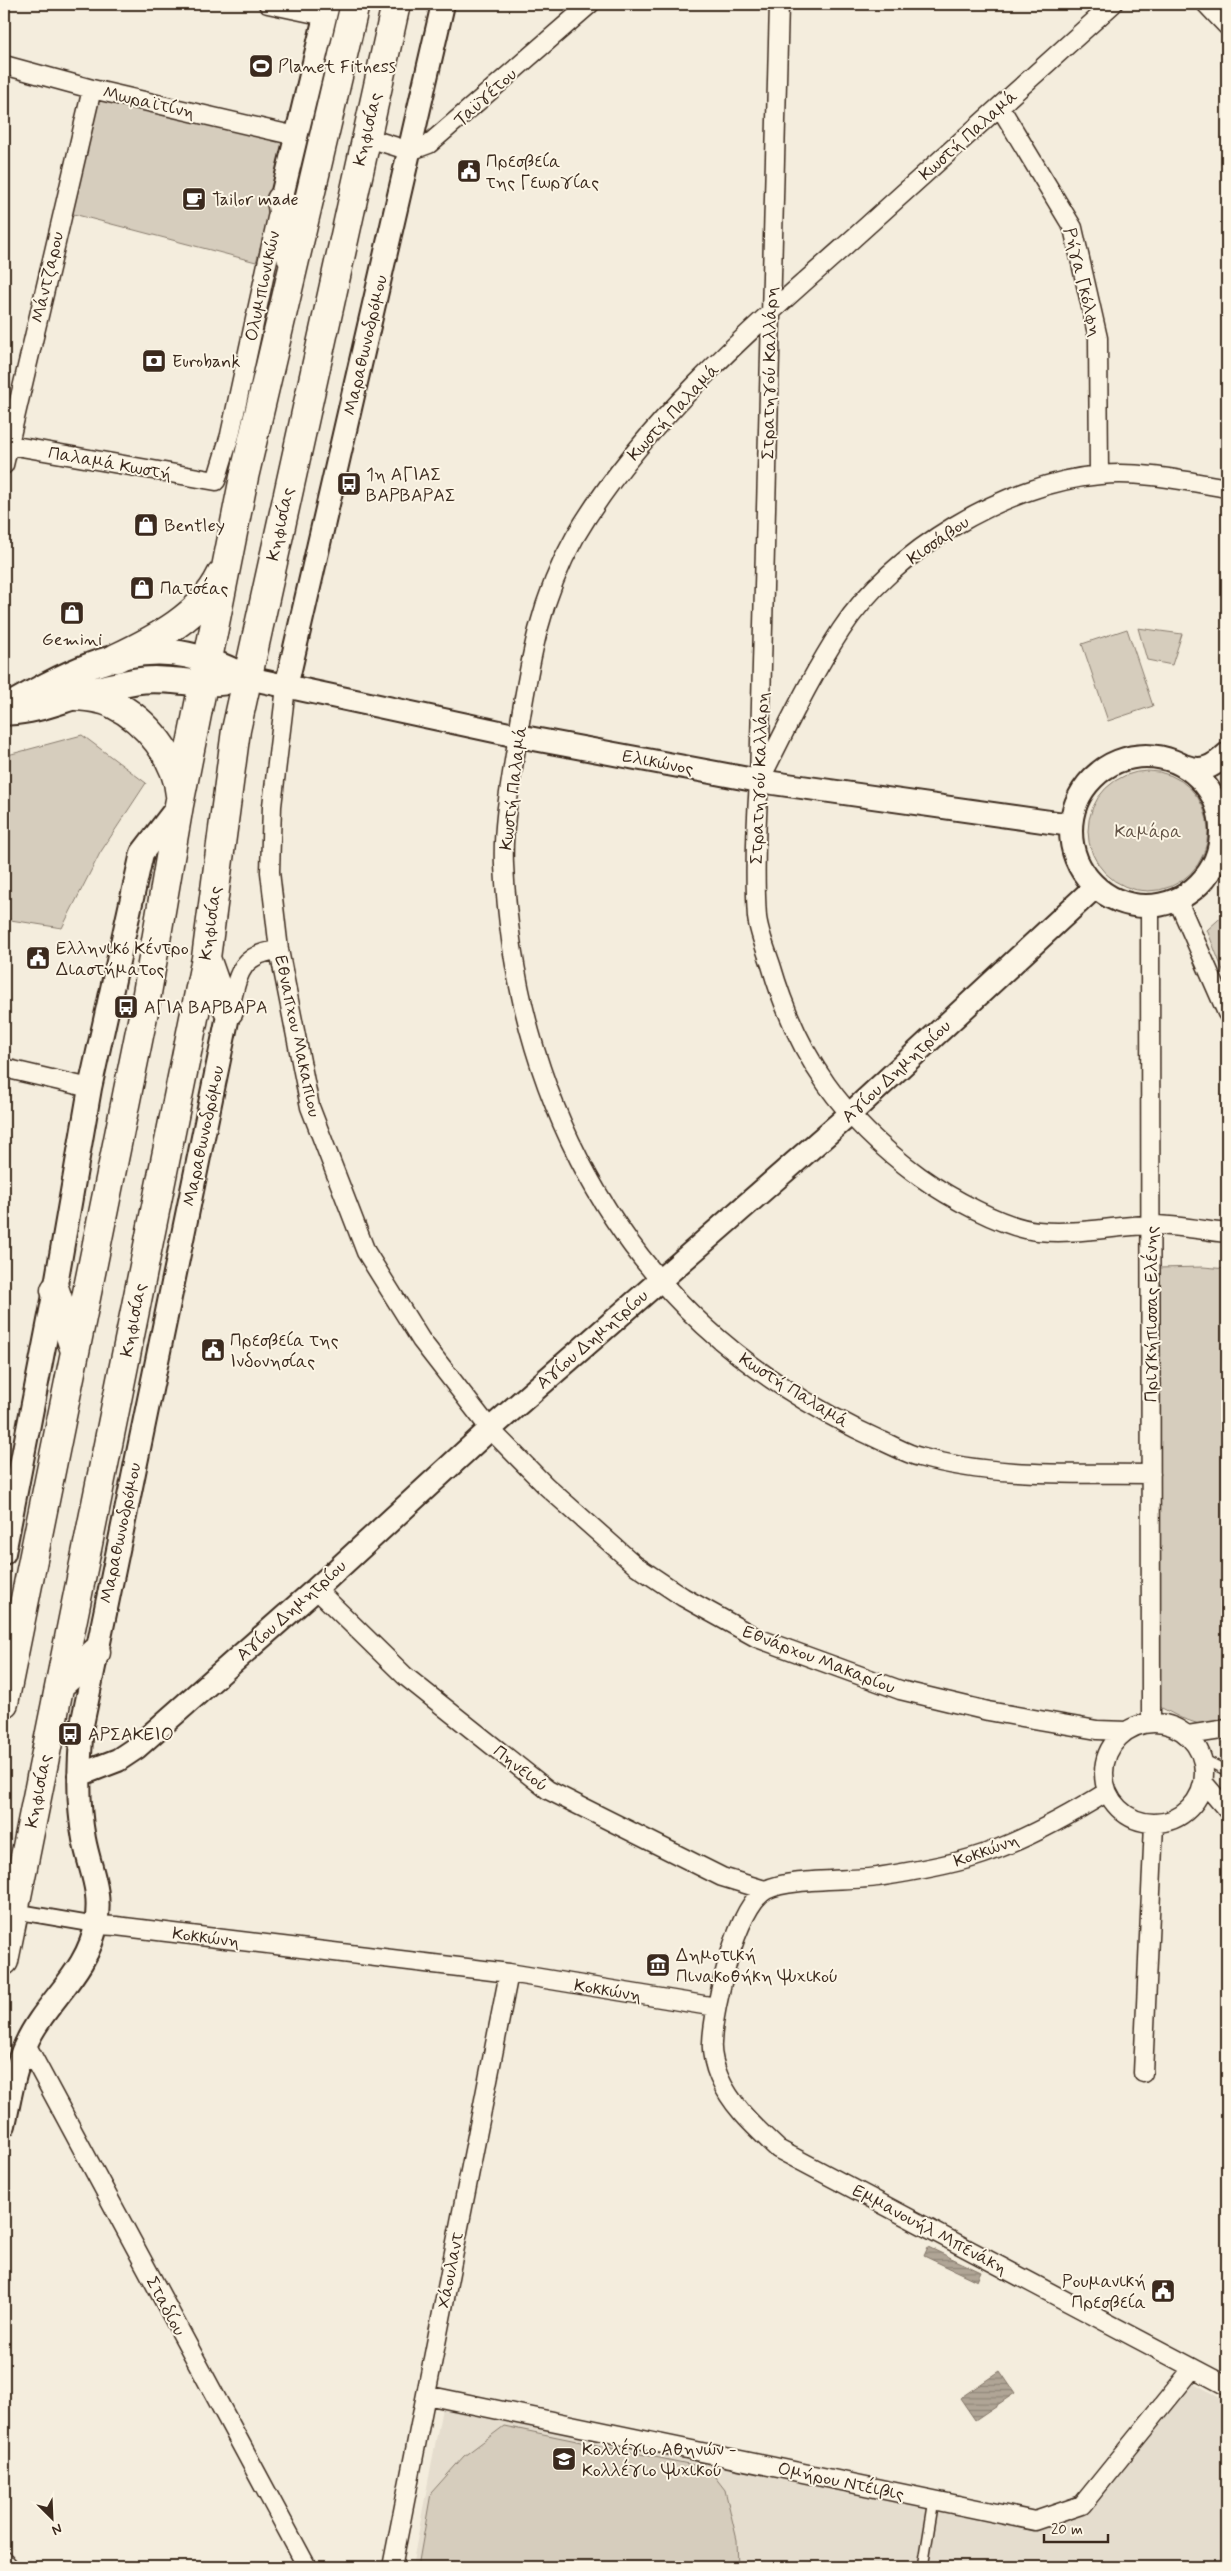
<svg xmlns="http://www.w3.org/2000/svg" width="1231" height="2571" font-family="Mynerve,sans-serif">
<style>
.built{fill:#e5ddce}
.green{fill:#d6cdbd;stroke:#887c6e}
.water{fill:url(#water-rules);stroke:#817466}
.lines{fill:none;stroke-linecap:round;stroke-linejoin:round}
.service-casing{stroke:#3b2a1e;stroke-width:12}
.pedestrian-casing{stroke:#3b2a1e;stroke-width:18}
.minor-casing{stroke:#3b2a1e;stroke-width:21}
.tertiary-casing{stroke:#3b2a1e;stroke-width:26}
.secondary-casing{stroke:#3b2a1e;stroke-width:29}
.primary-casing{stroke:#3b2a1e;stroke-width:31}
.service{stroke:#fcf5e5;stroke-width:9}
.pedestrian{stroke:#fcf5e5;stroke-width:14}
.minor{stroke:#fcf5e5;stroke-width:18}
.tertiary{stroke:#fcf5e5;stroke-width:22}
.secondary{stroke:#fcf5e5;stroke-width:25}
.primary{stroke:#fcf5e5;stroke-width:28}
.labels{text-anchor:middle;stroke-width:4;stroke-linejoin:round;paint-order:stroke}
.poi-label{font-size:18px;fill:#3b2a1e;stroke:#fcf5e5;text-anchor:start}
.street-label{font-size:18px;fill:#3b2a1e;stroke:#fcf5e5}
.park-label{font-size:18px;fill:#625346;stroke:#fcf5e5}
</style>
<defs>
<pattern id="water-rules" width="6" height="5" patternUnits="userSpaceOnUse" patternTransform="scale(1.25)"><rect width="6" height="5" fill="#b0a596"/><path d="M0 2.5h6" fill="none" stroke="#90877a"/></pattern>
</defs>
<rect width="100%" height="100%" fill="#f4eddd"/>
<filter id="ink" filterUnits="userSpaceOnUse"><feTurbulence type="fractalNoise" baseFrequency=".02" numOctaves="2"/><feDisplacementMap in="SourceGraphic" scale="10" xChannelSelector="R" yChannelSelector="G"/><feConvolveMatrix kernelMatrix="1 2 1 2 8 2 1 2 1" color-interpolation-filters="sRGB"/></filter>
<g filter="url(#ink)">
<path class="built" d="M1189 2380 1227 2402V2567H412L442 2408 1038 2528 1085 2510Z"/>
<path class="green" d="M92 89 296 136 256 262 62 211Z
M1138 628 1182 634 1172 665 1147 660Z
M1127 629 1153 706 1108 721 1082 644Z
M82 735 146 783 100 853 62 928 4 919V756Z
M1088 831a60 60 0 1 1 120 0a60 60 0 1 1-120 0Z
M1227 912V981L1207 930Z
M1203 1267 1227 1269V1723L1211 1728 1181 1718 1160 1707 1157 1268Z
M504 2426 708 2468 725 2490 737 2540 738 2567H418L431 2493 464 2456Z"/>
<path class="water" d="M928 2247 981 2272 977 2281 924 2256Z
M1000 2371 1015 2393 975 2420 960 2398Z"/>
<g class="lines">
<defs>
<path id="service" d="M1203 1759 1227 1771
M923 2567 934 2500"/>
<path id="pedestrian" d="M14 1911 96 1925"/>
<path id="minor" d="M268 4 325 16
M779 4 759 781C756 826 754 872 757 917 759 933 766 950 771 965 798 1058 842 1119 919 1176 947 1196 1003 1228 1038 1231 1075 1235 1113 1226 1150 1225 1175 1225 1202 1230 1227 1233
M1113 4C1025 84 936 164 847 244 752 328 639 427 575 537 540 599 530 660 519 728 513 773 502 819 504 865 514 1073 602 1268 780 1385 812 1406 846 1425 882 1441 894 1446 907 1454 920 1457 995 1478 1075 1473 1151 1474
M1206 4 1227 26
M4 65 92 89 296 136
M1000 107 1073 228 1098 338 1099 475
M365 137 410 151 429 144 590 4
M4 444 216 481 230 435 278 213
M4 465 92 89
M286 687 272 806 270 872 279 950 310 1107 366 1252 421 1340 490 1429 546 1486 635 1565 683 1597 757 1638 900 1690 988 1711 1097 1730 1127 1731
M762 776C787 727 811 676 841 630 892 551 1006 483 1100 475 1143 471 1185 481 1227 488
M1177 899 1227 1013
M1150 906 1151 1722
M229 1011C238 977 238 954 279 950
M4 1068 90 1088
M316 1589 405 1676 548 1790 722 1877 765 1890
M1104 1773a50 50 0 1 1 100 0a50 50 0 1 1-100 0Z
M1188 1735 1227 1729
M1204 1783 1227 1810
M1107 1792C1065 1818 1018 1844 971 1858 941 1867 909 1872 878 1877 850 1881 788 1878 766 1890 736 1906 713 2010 712 2043 711 2053 715 2068 719 2077 732 2107 755 2127 778 2149L1227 2386
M96 1925 116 1926 509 1973 716 2007
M26 2044 307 2567
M1143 2073 1154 1824
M426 2395 1035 2521 1082 2505 1193 2368
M4 2561 9 2567
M392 2567 509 1973"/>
<path id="tertiary" d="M281 200 328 4
M248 678 518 736 759 781 1071 825
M286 687 443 4
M1071 831a75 75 0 1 1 150 0a75 75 0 1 1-150 0Z
M1184 766C1202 773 1213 767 1227 754
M4 1553 55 1290 90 1088 142 853 179 805
M79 1775 118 1760 136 1748 316 1589 490 1429 849 1115 1095 887
M4 2125C10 2098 14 2069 26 2044 44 2003 89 1971 96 1924 102 1889 90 1871 84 1839 77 1802 79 1762 82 1725L229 1011"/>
<path id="secondary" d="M4 709C58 678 123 641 187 655 209 660 228 669 248 678
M9 712C33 711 53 703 76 696 95 689 115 685 136 681 165 676 194 686 224 682"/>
<path id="primary" d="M281 200 291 257
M116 658C156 639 202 615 221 575
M76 696C89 697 102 698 113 704 146 720 177 758 180 795
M206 958 218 992 229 1011
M55 1290 74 1348
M61 1684 96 1652
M4 1703 144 1011 179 805 244 477 355 4
M4 1961 206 958 236 730 396 4"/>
</defs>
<use href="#service" class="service-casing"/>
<use href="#pedestrian" class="pedestrian-casing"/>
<use href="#minor" class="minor-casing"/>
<use href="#tertiary" class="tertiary-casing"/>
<use href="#secondary" class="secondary-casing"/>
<use href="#primary" class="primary-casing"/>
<use href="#service" class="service"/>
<use href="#pedestrian" class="pedestrian"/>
<use href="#minor" class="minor"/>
<use href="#tertiary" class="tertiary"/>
<use href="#secondary" class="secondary"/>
<use href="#primary" class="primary"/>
</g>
</g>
<defs>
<symbol id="stadium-square" viewBox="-11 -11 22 22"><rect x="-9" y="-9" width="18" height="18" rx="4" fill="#3b2a1e" stroke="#fcf5e5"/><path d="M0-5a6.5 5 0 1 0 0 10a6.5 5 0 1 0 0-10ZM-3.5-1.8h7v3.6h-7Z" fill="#fff"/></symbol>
<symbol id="civic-square" viewBox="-11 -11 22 22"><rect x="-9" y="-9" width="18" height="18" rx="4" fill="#3b2a1e" stroke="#fcf5e5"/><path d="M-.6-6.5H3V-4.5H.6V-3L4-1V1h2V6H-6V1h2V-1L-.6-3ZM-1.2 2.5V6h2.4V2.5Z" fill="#fff"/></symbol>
<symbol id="cafe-square" viewBox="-11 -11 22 22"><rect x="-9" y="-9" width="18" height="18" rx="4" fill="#3b2a1e" stroke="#fcf5e5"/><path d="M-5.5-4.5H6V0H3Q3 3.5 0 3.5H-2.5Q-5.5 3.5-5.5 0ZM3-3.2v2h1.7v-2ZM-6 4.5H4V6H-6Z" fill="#fff"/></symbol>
<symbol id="bank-square" viewBox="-11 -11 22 22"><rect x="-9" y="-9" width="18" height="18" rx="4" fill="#3b2a1e" stroke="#fcf5e5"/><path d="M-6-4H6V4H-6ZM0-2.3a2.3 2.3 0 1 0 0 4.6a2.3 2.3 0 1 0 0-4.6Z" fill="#fff"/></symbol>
<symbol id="bus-square" viewBox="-11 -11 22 22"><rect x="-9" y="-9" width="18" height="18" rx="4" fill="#3b2a1e" stroke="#fcf5e5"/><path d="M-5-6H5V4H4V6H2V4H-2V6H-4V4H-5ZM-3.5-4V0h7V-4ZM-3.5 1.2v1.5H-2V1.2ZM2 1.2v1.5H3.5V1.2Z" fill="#fff"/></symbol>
<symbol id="shop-square" viewBox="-11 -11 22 22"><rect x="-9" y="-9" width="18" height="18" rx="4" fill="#3b2a1e" stroke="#fcf5e5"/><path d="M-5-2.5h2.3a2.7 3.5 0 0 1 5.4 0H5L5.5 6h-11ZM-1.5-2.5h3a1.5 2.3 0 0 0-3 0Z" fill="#fff"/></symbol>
<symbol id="museum-square" viewBox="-11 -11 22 22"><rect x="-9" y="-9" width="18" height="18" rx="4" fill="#3b2a1e" stroke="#fcf5e5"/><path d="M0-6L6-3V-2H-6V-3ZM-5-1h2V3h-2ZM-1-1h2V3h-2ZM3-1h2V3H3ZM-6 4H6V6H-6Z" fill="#fff"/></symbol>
<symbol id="school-square" viewBox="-11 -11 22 22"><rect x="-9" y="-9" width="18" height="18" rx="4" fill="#3b2a1e" stroke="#fcf5e5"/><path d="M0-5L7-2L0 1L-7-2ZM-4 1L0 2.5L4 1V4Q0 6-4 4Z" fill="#fff"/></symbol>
</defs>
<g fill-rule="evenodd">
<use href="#stadium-square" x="247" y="52" width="28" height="28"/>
<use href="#civic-square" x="455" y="157" width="28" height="28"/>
<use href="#cafe-square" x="180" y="185" width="28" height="28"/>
<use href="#bank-square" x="140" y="347" width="28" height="28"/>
<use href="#bus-square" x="335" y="470" width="28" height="28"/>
<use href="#shop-square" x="132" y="511" width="28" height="28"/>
<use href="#shop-square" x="128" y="574" width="28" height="28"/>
<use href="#shop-square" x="58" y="599" width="28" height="28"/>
<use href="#civic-square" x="24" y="944" width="28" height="28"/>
<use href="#bus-square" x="112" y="993" width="28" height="28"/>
<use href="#civic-square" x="199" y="1336" width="28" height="28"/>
<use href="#bus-square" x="56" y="1720" width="28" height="28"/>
<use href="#museum-square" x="644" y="1951" width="28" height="28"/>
<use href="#civic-square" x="1149" y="2277" width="28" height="28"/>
<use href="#school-square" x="550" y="2445" width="28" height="28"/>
</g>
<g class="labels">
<g class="poi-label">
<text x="278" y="72">Planet Fitness</text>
<text x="486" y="167">Πρεσβεία<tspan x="486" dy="21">της Γεωργίας</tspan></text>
<text x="212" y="205">Tailor made</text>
<text x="172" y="367">Eurobank</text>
<text x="366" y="480">1η ΑΓΙΑΣ<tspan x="366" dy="21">ΒΑΡΒΑΡΑΣ</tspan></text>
<text x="164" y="531">Bentley</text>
<text x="160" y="594">Πατσέας</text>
<text x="72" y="645" text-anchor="middle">Gemini</text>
<text x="56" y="954">Ελληνικό Κέντρο<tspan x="56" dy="21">Διαστήματος</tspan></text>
<text x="144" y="1013">ΑΓΙΑ ΒΑΡΒΑΡΑ</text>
<text x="230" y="1346">Πρεσβεία της<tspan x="230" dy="21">Ινδονησίας</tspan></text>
<text x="88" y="1740">ΑΡΣΑΚΕΙΟ</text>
<text x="676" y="1961">Δημοτική<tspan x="676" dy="21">Πινακοθήκη Ψυχικού</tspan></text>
<text x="1146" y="2287" text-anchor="end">Ρουμανική<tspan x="1146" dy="21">Πρεσβεία</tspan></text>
<text x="582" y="2455">Κολλέγιο Αθηνών -<tspan x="582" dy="21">Κολλέγιο Ψυχικού</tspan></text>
</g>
<g class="street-label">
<text transform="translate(485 97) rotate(-42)" y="6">Ταϋγέτου</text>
<text transform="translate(149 102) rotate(13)" y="6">Μωραϊτίνη</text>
<text transform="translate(367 129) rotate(-77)" y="6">Κηφισίας</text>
<text transform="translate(968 135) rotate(-42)" y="6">Κωστή Παλαμά</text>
<text transform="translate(47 277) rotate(-77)" y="6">Μάντζαρου</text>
<text transform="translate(1083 282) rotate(76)" y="6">Ρήγα Γκόλφη</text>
<text transform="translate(262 286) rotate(-78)" y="6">Ολυμπιονικών</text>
<text transform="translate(365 345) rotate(-77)" y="6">Μαραθωνοδρόμου</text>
<text transform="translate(769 373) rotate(-89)" y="6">Στρατηγού Καλλάρη</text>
<text transform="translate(673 412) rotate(-47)" y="6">Κωστή Παλαμά</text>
<text transform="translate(110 463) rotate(10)" y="6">Παλαμά Κωστή</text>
<text transform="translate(280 524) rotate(-78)" y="6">Κηφισίας</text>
<text transform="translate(938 540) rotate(-35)" y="6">Κισσάβου</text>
<text transform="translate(658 762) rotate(11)" y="6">Ελικώνος</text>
<text transform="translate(759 778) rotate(-88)" y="6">Στρατηγού Καλλάρη</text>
<text transform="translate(513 788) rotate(-83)" y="6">Κωστή Παλαμά</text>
<text transform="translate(210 923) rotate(-82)" y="6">Κηφισίας</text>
<text transform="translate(298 1036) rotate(78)" y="6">Εθναπχου Μακαπιου</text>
<text transform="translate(896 1071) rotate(-43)" y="6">Αγίου Δημητρίου</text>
<text transform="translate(203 1136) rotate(-78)" y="6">Μαραθωνοδρόμου</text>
<text transform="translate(1151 1314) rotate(-90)" y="6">Πριγκήπισσας Ελένης</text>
<text transform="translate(133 1320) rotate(-79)" y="6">Κηφισίας</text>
<text transform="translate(592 1339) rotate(-41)" y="6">Αγίου Δημητρίου</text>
<text transform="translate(794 1390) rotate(32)" y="6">Κωστή Παλαμά</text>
<text transform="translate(120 1533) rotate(-78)" y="6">Μαραθωνοδρόμου</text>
<text transform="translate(291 1610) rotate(-42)" y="6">Αγίου Δημητρίου</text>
<text transform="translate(819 1659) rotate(21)" y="6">Εθνάρχου Μακαρίου</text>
<text transform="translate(521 1768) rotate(38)" y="6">Πηνειού</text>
<text transform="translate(38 1791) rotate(-79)" y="6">Κηφισίας</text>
<text transform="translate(986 1850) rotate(-20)" y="6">Κοκκώνη</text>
<text transform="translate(206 1937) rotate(7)" y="6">Κοκκώνη</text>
<text transform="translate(608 1990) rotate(9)" y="6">Κοκκώνη</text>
<text transform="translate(930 2229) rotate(28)" y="6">Εμμανουήλ Μπενάκη</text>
<text transform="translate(450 2270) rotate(-79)" y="6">Χάουλαντ</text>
<text transform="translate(166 2306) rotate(62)" y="6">Σταδίου</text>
<text transform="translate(841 2481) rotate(12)" y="6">Ομήρου Ντέιβις</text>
</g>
<g class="park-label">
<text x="1148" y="837">Καμάρα</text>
</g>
</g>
<rect width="1231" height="2571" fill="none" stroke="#fcf5e5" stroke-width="20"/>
<rect x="10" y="10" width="1211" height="2551" fill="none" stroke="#3b2a1e" stroke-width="2" filter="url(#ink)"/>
<g transform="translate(52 2518) rotate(156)" stroke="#fcf5e5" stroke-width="4" paint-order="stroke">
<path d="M0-4L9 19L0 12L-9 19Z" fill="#3b2a1e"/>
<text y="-8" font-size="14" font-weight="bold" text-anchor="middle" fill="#3b2a1e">N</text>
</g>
<path d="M1044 2534v8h64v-8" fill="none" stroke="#3b2a1e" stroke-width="2.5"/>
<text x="1051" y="2534" font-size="15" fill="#3b2a1e" stroke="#fcf5e5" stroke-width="4" paint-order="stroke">20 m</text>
</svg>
